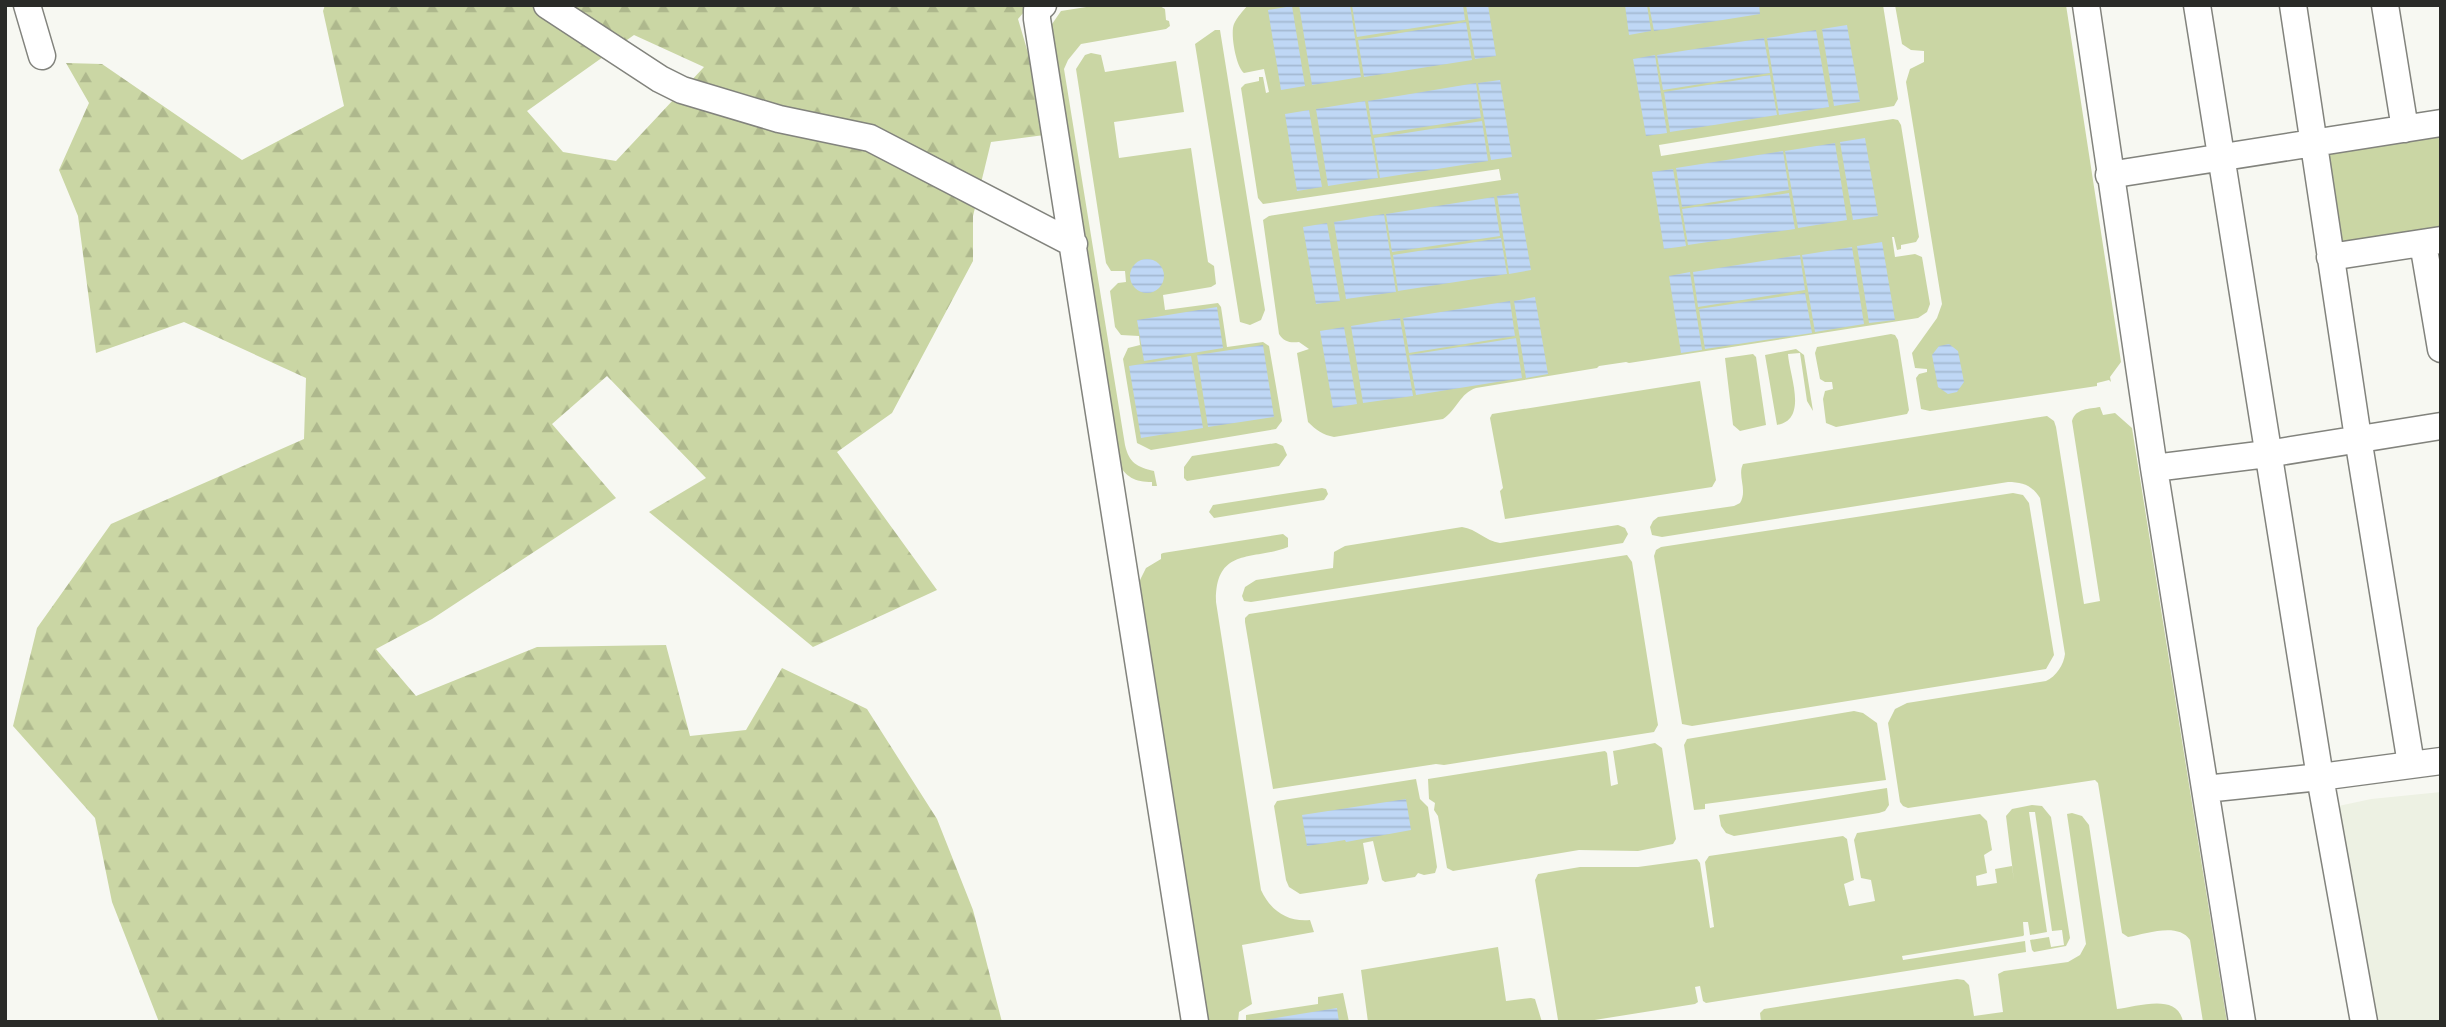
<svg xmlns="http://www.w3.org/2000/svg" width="2446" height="1027" font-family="Ubuntu,sans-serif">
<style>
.built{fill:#edf1e3}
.green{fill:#cad6a4}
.forest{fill:url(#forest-firs);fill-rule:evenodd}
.water{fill:url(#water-rules)}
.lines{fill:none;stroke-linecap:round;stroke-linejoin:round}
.minor-casing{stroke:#82837d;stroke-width:29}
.minor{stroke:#fff;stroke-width:26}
</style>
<defs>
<pattern id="forest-firs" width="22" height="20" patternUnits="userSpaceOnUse" patternTransform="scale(1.75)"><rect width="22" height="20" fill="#cad6a4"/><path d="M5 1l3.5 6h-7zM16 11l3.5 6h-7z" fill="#aeb88d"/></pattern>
<pattern id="water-rules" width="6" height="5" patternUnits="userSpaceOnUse" patternTransform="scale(1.75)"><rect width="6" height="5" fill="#bfd7f5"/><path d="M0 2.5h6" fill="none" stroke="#a4b9d2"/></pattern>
</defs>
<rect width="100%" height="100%" fill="#f7f8f2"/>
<path class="built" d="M2441 792V1022H2372L2334 807 2371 799Z"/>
<path class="green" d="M1099 5H1158L1165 9 1166 20 1169 21 1170 26 1166 29 1081 44 1068 60 1064 69 1125 445C1129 463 1137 467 1154 471L1157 486H1152V482C1135 482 1125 477 1118 462L1050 27 1061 11Z
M1248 5H1883L1898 99 1894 106 1659 145 1661 156 1893 119 1898 120 1901 125 1919 237 1916 242 1901 245V249L1897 250 1894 237H1892L1895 257 1915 254 1922 257 1930 304 1927 312 1918 318 1629 363 1626 362 1599 366 1597 368 1476 388C1460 393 1457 410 1443 419L1334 437C1323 435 1316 430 1308 422L1297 353 1309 349 1299 342C1290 343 1284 342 1279 334L1263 220 1269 216 1501 180 1499 169 1263 204 1258 198 1241 88 1245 84 1259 81V77H1263L1266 93 1269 92 1264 69 1244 73C1236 67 1230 33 1234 24 1237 17 1243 11 1248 5Z
M1895 5H2066L2121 362 2110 377 2111 382 2109 380 2097 383V386L1930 411 1921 409 1916 378 1919 374 1927 372V369L1915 368 1912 353 1937 318 1942 304 1906 82 1910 69 1924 62V51L1911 50 1902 44Z
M1215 30H1220L1265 310 1261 320 1250 325 1240 322 1195 44Z
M1091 53 1101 55 1105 72 1176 61 1184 112 1114 122 1119 158 1191 148 1208 262 1214 266 1216 284 1211 287 1163 295 1165 310 1218 303 1221 307 1227 347 1263 342 1269 346 1282 421 1276 429 1151 450 1137 443 1123 359 1128 348 1140 345 1139 336 1121 335 1115 327 1110 291 1118 283 1126 282 1125 271H1111L1106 263 1076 69 1085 55Z
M2441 134V238L2334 245 2327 152Z
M1891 334 1895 335 1898 340 1909 410 1907 414 1836 427 1826 423 1823 399 1825 391 1833 389 1832 382H1825L1820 379 1815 353 1817 347Z
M1796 349 1804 355 1813 411 1807 401 1800 353 1788 354C1789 374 1809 420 1777 425L1765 355Z
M1753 354 1756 357 1766 425 1740 431 1733 425 1725 358Z
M1700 381 1716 480 1712 487 1505 519 1500 491 1503 488 1490 418 1492 414Z
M2100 407 2103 415 2115 413 2132 428 2227 1022H2203L2190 940C2178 922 2146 934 2128 937L2122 933 2098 783 2095 780 1908 808 1903 806 1900 802 1888 723 1895 709 1907 703 2046 681C2056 677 2064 664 2065 654L2040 498C2032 485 2022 482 2008 482L1662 537 1652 535 1650 527 1653 521 1658 517 1734 506 1740 503C1748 490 1737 476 1743 464L2047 416 2054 421 2056 427 2084 604 2100 601 2072 421C2076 408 2089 409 2100 407Z
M1276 443 1283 446 1287 455 1279 466 1187 481 1184 478V467L1192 456Z
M1322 488 1326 489 1328 494 1324 500 1214 518 1209 512 1213 505Z
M2013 493 2023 495 2029 503 2054 655 2046 669 1692 726 1682 724 1654 556 1656 550 1661 547Z
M1618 525 1625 528 1628 534 1623 543 1251 602 1244 601 1242 596 1245 587 1256 580 1333 568 1334 552 1345 546 1462 527C1477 529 1485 541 1500 543Z
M1283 534 1288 538V547C1254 561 1215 546 1216 602L1261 890C1271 911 1287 922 1310 920L1314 932 1242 945 1252 1004 1239 1012 1238 1022H1205L1139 582 1146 568 1161 559V554L1163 553Z
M1627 555 1632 562 1658 725 1654 732 1444 765 1436 764 1273 789 1245 622V618L1249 614Z
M1854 711 1863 713 1877 723 1886 780 1705 804V809L1694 810 1684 745 1687 739Z
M1655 743 1662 748 1676 839 1673 844 1638 851 1579 850 1453 871 1447 868 1438 816 1434 810 1435 803 1429 799 1428 779 1605 751 1607 753 1611 786 1618 784 1613 751Z
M1416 779 1420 799 1428 807 1437 867 1435 873 1424 875 1418 873 1415 877 1385 882 1382 880 1373 841 1363 843 1369 879 1367 884 1300 894 1289 887 1286 880 1274 806 1277 801Z
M1887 788 1889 805 1885 811 1879 813 1734 836 1726 833 1721 826 1719 815Z
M2032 805 2042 806 2051 817 2070 938 2066 946 2034 952 2032 950 2030 940 2049 937 2051 947 2064 945 2062 930 2052 931 2035 812H2029L2047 932 2030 935 2028 922H2023L2024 935 2023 936 1902 956 1903 960 2025 941 2026 952 1706 1003 1703 1001 1700 986 1695 987 1698 1002 1695 1004 1582 1022H1559L1558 1020 1535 880 1538 874 1580 867H1638L1697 859 1700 863 1710 928 1714 927 1705 862 1709 856 1843 836 1847 839 1854 880 1844 884 1849 906 1875 901 1871 880 1861 878 1854 840 1857 833 1980 814 1987 821 1992 850 1984 855 1987 873 1976 876 1977 886 1997 883 1995 869 2012 866 2014 881 2006 816 2012 809Z
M2072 813 2082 816 2089 825 2117 1009C2137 1007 2178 992 2183 1022H1761L1760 1013 1764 1009 1957 979 1964 980 1969 985 1974 1016 2003 1012 1998 974 2004 971 2068 962 2080 955 2086 944 2067 814Z
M1498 947 1506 1001 1531 998 1535 999 1542 1022H1368L1361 970Z
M1343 993 1349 1022H1246V1015L1318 1004V997Z"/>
<path class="forest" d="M325 5H1030L1018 19 1052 134 991 142 973 216V261L892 413 837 452 937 590 813 647 649 512 706 478 607 376 552 424 616 498 432 619 376 649 416 696 537 647 666 645 690 736 746 730 782 668 867 709 937 819 973 910 1002 1022H159L112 902 95 818 13 726 37 628 111 524 304 439 306 378 184 322 96 353 78 216 59 170 89 103 66 63 102 64 242 160 344 106 323 11ZM634 35 704 67 616 161 563 152 527 111Z"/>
<path class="water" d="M1299 5H1350L1361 77 1312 85Z
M1352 5H1463L1465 20 1357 37Z
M1466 5H1488L1496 56 1475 59Z
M1625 5H1647L1651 31 1629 35Z
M1649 5H1759L1760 14 1654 31Z
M1292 6 1305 86 1281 90 1268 10Z
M1466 22 1472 60 1364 77 1358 40Z
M1847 25 1860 102 1834 106 1822 29Z
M1816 30 1829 107 1779 115 1767 38Z
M1764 38 1770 73 1663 90 1657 55Z
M1655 55 1667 133 1646 136 1633 59Z
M1770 75 1777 115 1670 132 1664 92Z
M1500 80 1512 157 1491 160 1478 83Z
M1476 83 1481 118 1373 135 1368 101Z
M1365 101 1378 178 1328 186 1316 109Z
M1309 110 1322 187 1297 191 1285 114Z
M1482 121 1488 161 1380 178 1374 138Z
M1865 138 1878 216 1853 220 1840 142Z
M1835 143 1847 220 1798 228 1785 151Z
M1783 151 1789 190 1682 207 1676 168Z
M1673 169 1686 246 1664 249 1652 172Z
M1518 193 1531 270 1509 274 1497 196Z
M1789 193 1795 229 1688 245 1682 209Z
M1494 197 1500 236 1392 252 1386 214Z
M1384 214 1396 292 1346 299 1334 222Z
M1327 223 1340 301 1316 304 1303 227Z
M1501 238 1507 274 1398 291 1393 255Z
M1882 242 1895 320 1869 323 1857 246Z
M1852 247 1864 324 1815 332 1802 255Z
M1800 255 1805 290 1698 307 1693 272Z
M1130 276a17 17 0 1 1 34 0a17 17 0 1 1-34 0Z
M1690 272 1702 350 1681 353 1669 276Z
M1805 293 1812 333 1705 349 1699 309Z
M1535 297 1548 374 1526 378 1514 301Z
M1510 301 1515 336 1409 353 1403 318Z
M1217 307 1223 348 1144 361 1137 320Z
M1400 318 1413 396 1363 403 1351 326Z
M1344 327 1357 404 1333 408 1320 331Z
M1516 338 1522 378 1416 395 1409 355Z
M1949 344 1958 351 1964 382 1957 392 1948 394 1938 387 1932 355 1939 346Z
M1263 345 1274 417 1208 427 1197 355Z
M1191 356 1203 428 1141 438 1129 366Z
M1406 799 1411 830 1346 842 1345 840 1307 846 1302 815Z
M1337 1008 1339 1022H1257V1021Z"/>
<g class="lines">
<defs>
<path id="minor" d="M27 5 42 56
M547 5 660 79 682 90 779 119 870 138 1074 244
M1043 5 1037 10V19L1195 1022
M2086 5 2154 468 2242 1022
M2197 5 2320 777 2364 1022
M2293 5 2358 438 2411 764
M2385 5 2405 129
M2109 175 2441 123
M2423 243 2441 349
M2330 257 2441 240
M2154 468 2267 454 2441 426
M2205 789 2320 777 2441 761"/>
</defs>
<use href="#minor" class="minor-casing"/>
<use href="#minor" class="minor"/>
</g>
<rect width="2446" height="1027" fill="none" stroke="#2a2b28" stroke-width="14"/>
</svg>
